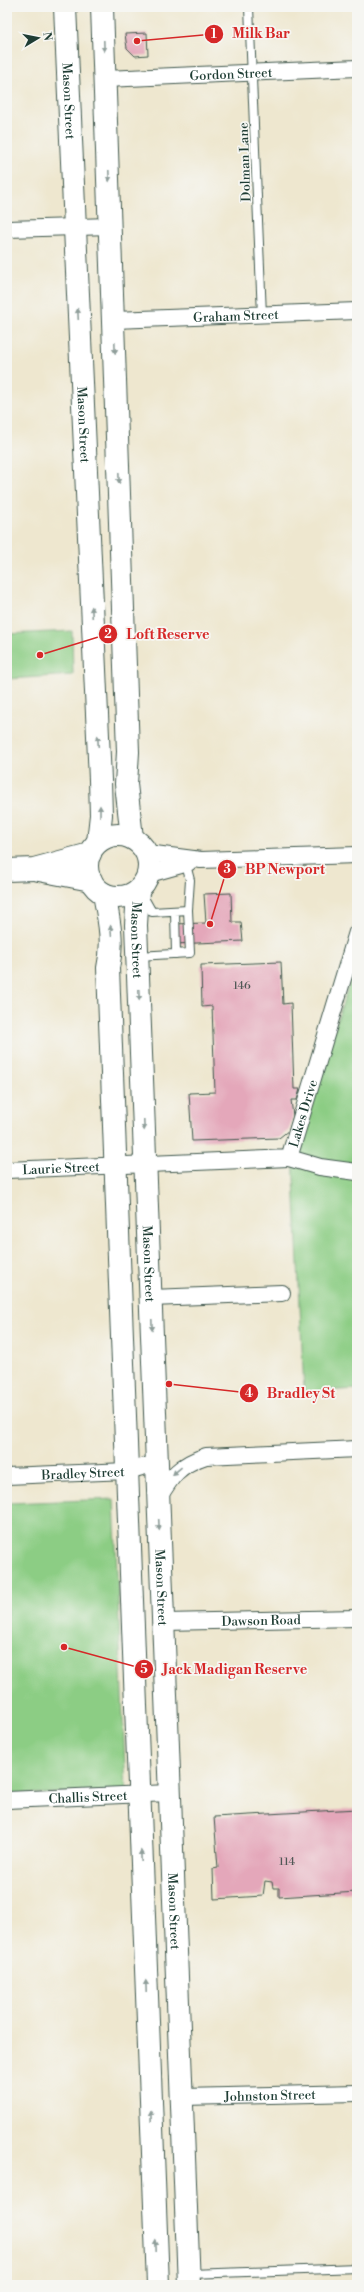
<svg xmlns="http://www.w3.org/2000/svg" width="364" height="2292" font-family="'Libre Bodoni',serif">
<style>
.green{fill:#8ccd84;stroke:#56855c}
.building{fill:#e4a7ba}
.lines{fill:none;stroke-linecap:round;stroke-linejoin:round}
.lane-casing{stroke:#3e564b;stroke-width:10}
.street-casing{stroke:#3e564b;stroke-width:18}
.secondary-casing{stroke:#3e564b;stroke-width:24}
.lane{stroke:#fff;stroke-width:8}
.street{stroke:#fff;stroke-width:16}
.secondary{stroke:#fff;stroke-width:22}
.oneway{fill:#8f9e9a}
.labels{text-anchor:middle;stroke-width:3.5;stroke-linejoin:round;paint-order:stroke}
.number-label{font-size:11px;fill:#505856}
.street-label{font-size:13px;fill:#1f3d34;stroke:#f6f6f2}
.leader{fill:none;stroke:#d62828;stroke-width:1.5}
.callout-dot{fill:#d62828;stroke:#f6f6f2;stroke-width:1.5}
.mark-label{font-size:12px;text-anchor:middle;font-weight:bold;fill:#fff}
.callout-label{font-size:14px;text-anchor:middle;font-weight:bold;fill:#d62828;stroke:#f6f6f2;stroke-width:3.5;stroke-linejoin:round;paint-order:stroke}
</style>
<rect width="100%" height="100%" fill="#f6f6f2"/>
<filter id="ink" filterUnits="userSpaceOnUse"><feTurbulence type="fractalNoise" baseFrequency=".025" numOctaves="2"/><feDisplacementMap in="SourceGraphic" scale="8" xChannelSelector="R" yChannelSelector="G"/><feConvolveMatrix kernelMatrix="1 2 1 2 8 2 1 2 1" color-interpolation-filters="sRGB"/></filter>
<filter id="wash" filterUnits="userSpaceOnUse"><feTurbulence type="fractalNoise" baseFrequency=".012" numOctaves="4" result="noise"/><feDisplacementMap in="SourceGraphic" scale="16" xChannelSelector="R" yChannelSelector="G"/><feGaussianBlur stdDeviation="0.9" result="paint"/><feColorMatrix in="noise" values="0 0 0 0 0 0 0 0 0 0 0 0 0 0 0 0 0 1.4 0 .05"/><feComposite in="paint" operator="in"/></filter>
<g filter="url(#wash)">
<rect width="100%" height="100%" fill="#eee7cf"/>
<path class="green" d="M72 631 73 675 7 679V634Z
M357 959V1389L304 1392 293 1157Z
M114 1499 126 1792 7 1794V1503Z"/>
<g id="blocks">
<path class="building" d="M147 33 148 55 135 56 127 48 125 34Z
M231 893 232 922H241L243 941 174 944 173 924 206 923 204 894Z
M281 962 283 1004 291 1003 294 1089H300L297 1100H291L293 1116 289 1130 279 1138 192 1141 189 1093 215 1092 212 1006 202 1007 201 965Z
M357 1809V1892L279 1897V1888H273L272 1882 265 1881 263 1896 214 1899 213 1869 218 1868 214 1817Z"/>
</g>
</g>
<g filter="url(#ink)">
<use href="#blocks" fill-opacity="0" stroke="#3e564b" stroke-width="1"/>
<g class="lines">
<defs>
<path id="lane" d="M249 7 262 315
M143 896 152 912 188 910
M175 911 176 954
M138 956 190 953 188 910 190 880 185 861
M190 2274 357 2268"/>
<g id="street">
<path id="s1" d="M105 79 357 68"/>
<path d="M7 229 111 226"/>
<path id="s2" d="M114 320 357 311"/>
<path d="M147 853 201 860 357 855"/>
<path d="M149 874 188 863"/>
<path d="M289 1158 320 1167 357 1172"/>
<path id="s3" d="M7 1170 289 1158 357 932"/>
<path d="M151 1298 282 1293"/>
<path id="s4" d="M7 1476 127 1471 157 1463"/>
<path d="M158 1499C172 1475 179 1465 206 1456L357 1449"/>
<path id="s5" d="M164 1622 357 1618"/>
<path id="s6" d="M7 1800 169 1793"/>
<path id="s7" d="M182 2097 357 2093"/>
</g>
<g id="secondary">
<path id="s8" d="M65 7 100 780 101 815 98 842"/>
<path d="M102 7 128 752 126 784 132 838"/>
<circle cx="118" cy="866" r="31"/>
<path d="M7 870 34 869 90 854"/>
<path d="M39 870 91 880"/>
<path id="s9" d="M138 891 136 925 189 2285"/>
<path d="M104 894C109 920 114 942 108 968L158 2285"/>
</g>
</defs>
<use href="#lane" class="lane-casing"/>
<use href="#street" class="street-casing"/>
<use href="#secondary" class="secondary-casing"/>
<use href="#lane" class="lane"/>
<use href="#street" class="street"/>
<use href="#secondary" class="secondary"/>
</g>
<defs><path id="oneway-solid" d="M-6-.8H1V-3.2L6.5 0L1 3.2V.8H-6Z"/></defs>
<g class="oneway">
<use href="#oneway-solid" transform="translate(104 46) rotate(88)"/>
<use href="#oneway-solid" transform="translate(109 176) rotate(88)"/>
<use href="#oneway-solid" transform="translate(78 314) rotate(-93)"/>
<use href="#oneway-solid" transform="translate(115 348) rotate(88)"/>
<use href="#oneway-solid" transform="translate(119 478) rotate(88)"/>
<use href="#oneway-solid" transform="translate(92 612) rotate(-93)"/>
<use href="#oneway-solid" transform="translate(98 741) rotate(-93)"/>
<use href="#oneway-solid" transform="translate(100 811) rotate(-90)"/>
<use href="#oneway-solid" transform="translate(111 931) rotate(-95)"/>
<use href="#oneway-solid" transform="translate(139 995) rotate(88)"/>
<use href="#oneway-solid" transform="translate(144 1125) rotate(88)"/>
<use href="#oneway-solid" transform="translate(152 1325) rotate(88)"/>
<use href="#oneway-solid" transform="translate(177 1471) rotate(140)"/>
<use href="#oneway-solid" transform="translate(159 1525) rotate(87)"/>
<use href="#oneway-solid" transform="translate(141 1856) rotate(-92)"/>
<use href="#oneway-solid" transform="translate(146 1986) rotate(-92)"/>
<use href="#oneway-solid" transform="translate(151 2116) rotate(-92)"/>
<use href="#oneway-solid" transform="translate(156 2246) rotate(-92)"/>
</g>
</g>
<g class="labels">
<g class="number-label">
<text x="242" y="989">146</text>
<text x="287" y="1865">114</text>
</g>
<g class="street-label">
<text dy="5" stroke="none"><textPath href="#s1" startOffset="126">Gordon Street</textPath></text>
<text dy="5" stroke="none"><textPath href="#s8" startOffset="94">Mason Street</textPath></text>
<text transform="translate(244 162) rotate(-92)" y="5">Dolman Lane</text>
<text dy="5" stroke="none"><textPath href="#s2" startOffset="122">Graham Street</textPath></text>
<text dy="5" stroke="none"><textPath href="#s8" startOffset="418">Mason Street</textPath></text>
<text dy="5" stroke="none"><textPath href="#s9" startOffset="49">Mason Street</textPath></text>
<text dy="5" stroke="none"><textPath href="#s3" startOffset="329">Lakes Drive</textPath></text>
<text dy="5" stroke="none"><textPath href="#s3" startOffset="54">Laurie Street</textPath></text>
<text dy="5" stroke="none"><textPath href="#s9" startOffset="373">Mason Street</textPath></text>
<text dy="5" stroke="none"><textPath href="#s4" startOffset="76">Bradley Street</textPath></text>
<text dy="5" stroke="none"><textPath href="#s9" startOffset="697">Mason Street</textPath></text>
<text dy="5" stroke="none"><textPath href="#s5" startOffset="97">Dawson Road</textPath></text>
<text dy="5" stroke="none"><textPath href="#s6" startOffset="81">Challis Street</textPath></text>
<text dy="5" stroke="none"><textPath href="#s9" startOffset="1021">Mason Street</textPath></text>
<text dy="5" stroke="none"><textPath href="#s7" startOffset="88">Johnston Street</textPath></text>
</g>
</g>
<path class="leader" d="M137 41L214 34M40 655L108 634M210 924L227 869M169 1384L249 1393M64 1647L144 1669"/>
<g class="callout-dot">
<circle cx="137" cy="41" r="4"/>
<circle cx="40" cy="655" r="4"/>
<circle cx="210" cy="924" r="4"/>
<circle cx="169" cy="1384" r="4"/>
<circle cx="64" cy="1647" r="4"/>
<circle cx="214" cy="34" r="10"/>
<circle cx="108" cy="634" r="10"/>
<circle cx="227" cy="869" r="10"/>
<circle cx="249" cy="1393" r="10"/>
<circle cx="144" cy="1669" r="10"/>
</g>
<g class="mark-label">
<text x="214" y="38">1</text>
<text x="108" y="638">2</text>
<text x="227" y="873">3</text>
<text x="249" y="1397">4</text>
<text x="144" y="1673">5</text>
</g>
<g class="callout-label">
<text x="261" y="38">Milk Bar</text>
<text x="168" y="639">Loft Reserve</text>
<text x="285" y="874">BP Newport</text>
<text x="301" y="1398">Bradley St</text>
<text x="235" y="1674">Jack Madigan Reserve</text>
</g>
<rect width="364" height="2292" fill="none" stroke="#f6f6f2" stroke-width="24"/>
<g transform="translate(38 38) rotate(80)" stroke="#f6f6f2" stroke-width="3" paint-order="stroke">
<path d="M0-3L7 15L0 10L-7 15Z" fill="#1f3d34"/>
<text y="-6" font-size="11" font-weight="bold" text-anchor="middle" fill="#1f3d34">N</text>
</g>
</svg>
